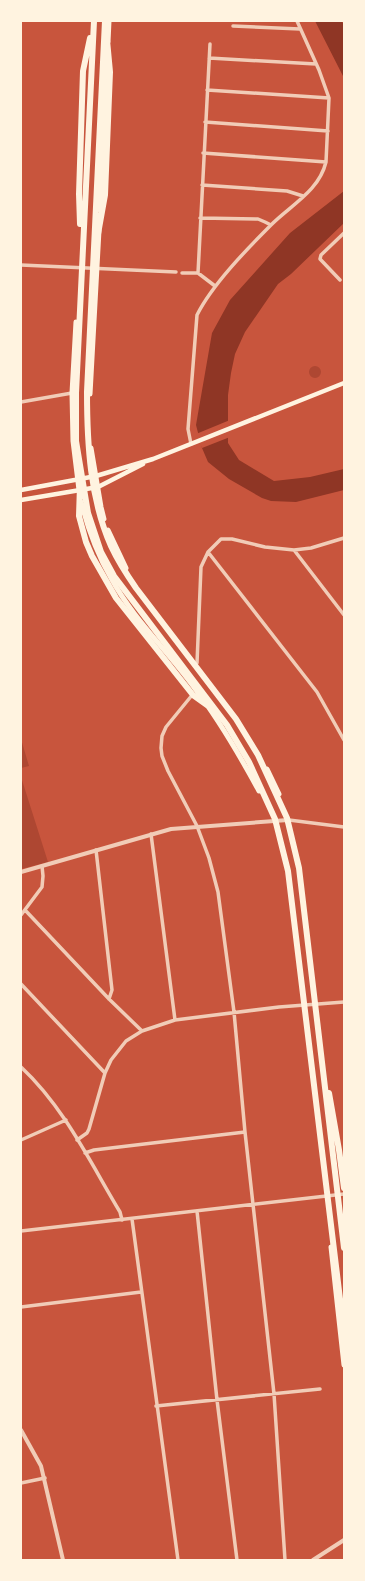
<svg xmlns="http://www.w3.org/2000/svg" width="365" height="1581" font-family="'Varela Round',sans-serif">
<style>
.green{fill:#ae4732}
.water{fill:#8f3625}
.pier{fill:#c8553d}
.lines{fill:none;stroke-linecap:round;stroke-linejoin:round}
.minor{stroke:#f1ccb7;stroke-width:3.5}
.tertiary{stroke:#f1ccb7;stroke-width:4}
.secondary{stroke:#fff3e0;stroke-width:4.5}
.primary{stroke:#fff3e0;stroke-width:5}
.motorway{stroke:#fff3e0;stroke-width:6}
</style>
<rect width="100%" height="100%" fill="#c8553d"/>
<path class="green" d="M309 372a6 6 0 1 1 12 0a6 6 0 1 1-12 0Z
M21 739 29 766 21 768Z
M21 777 48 862 21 869Z"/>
<path class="water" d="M315 21H342L344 26V78Z
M344 191V223L291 274 278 284 245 332 235 354 231 373 228 395V443L239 460 274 481 310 477 344 469V490L296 502 271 501 262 498 229 479 208 462 202 448 196 425 212 333 230 300 290 233Z"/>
<path class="pier" d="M230 420V437L202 448 196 434Z"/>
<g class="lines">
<path class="minor" d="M233 26 300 29
M209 58 316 64
M207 90 329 98
M205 122 328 131
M203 153 326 162
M202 185 287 191 303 196
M200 218 258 219 265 222 271 225
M21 265 176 272
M182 273H198L215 286
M198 273 210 44
M340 280 320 259 321 255 344 233
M21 402 72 393
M191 444 188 429 197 315C212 285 246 250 271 225 291 205 319 191 326 162L329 98 319 70 297 21
M294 550 344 615
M208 552 317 692 344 740
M197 663 201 567 208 552 221 539H232L265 547 294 550 311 548 344 538
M193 694 166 727 162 736 161 748 162 756 168 771 197 826 209 858 218 892 234 1012 245 1132 274 1394 285 1560
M289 820 344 827
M151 834 175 1020
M96 850 112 990 109 999
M25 910 109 999 142 1031
M21 915 42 887 43 876 42 866
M21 984 105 1073
M21 1067C64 1107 90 1162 120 1212L122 1220
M21 1140 66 1120
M77 1140 87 1133 89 1129 105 1073 111 1060 126 1041 142 1031 175 1020 279 1007 344 1002
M85 1153 94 1150 245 1132
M197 1211 217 1400 237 1560
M132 1219 178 1560
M21 1231 344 1194
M21 1307 141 1292
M156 1406 320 1389
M21 1483 45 1478"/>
<path class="tertiary" d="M21 872 171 829 288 820
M21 1430 41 1466 63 1560
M313 1560 344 1540"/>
<path class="secondary" d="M21 490 96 476 153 459 344 383
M21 500 98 487 143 464"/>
<path class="primary" d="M108 42 109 21
M100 210 107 62
M76 322 72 393 73 441 79 490
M90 394 99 230
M91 448 101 507 104 519
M81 502C88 529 97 554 111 578 133 619 169 652 196 690 220 721 240 756 259 791
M108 530 126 568
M267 769 279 794
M331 1247 344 1365"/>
<path class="motorway" d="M94 21 76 393V441L88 513 101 552 114 576 227 725 249 762 275 819 288 871 344 1332
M105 21 87 392C87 443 90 499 111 546 118 561 127 575 136 588L236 719 258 755 287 818 299 868 344 1248
M80 224 79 194 83 71 90 38
M98 234 105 195 110 72 107 40
M80 485 79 516 86 542 92 556 116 598 193 695 207 705
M329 1093 339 1150 344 1188"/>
</g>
<rect width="365" height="1581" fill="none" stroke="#fff3e0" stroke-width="44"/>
</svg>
